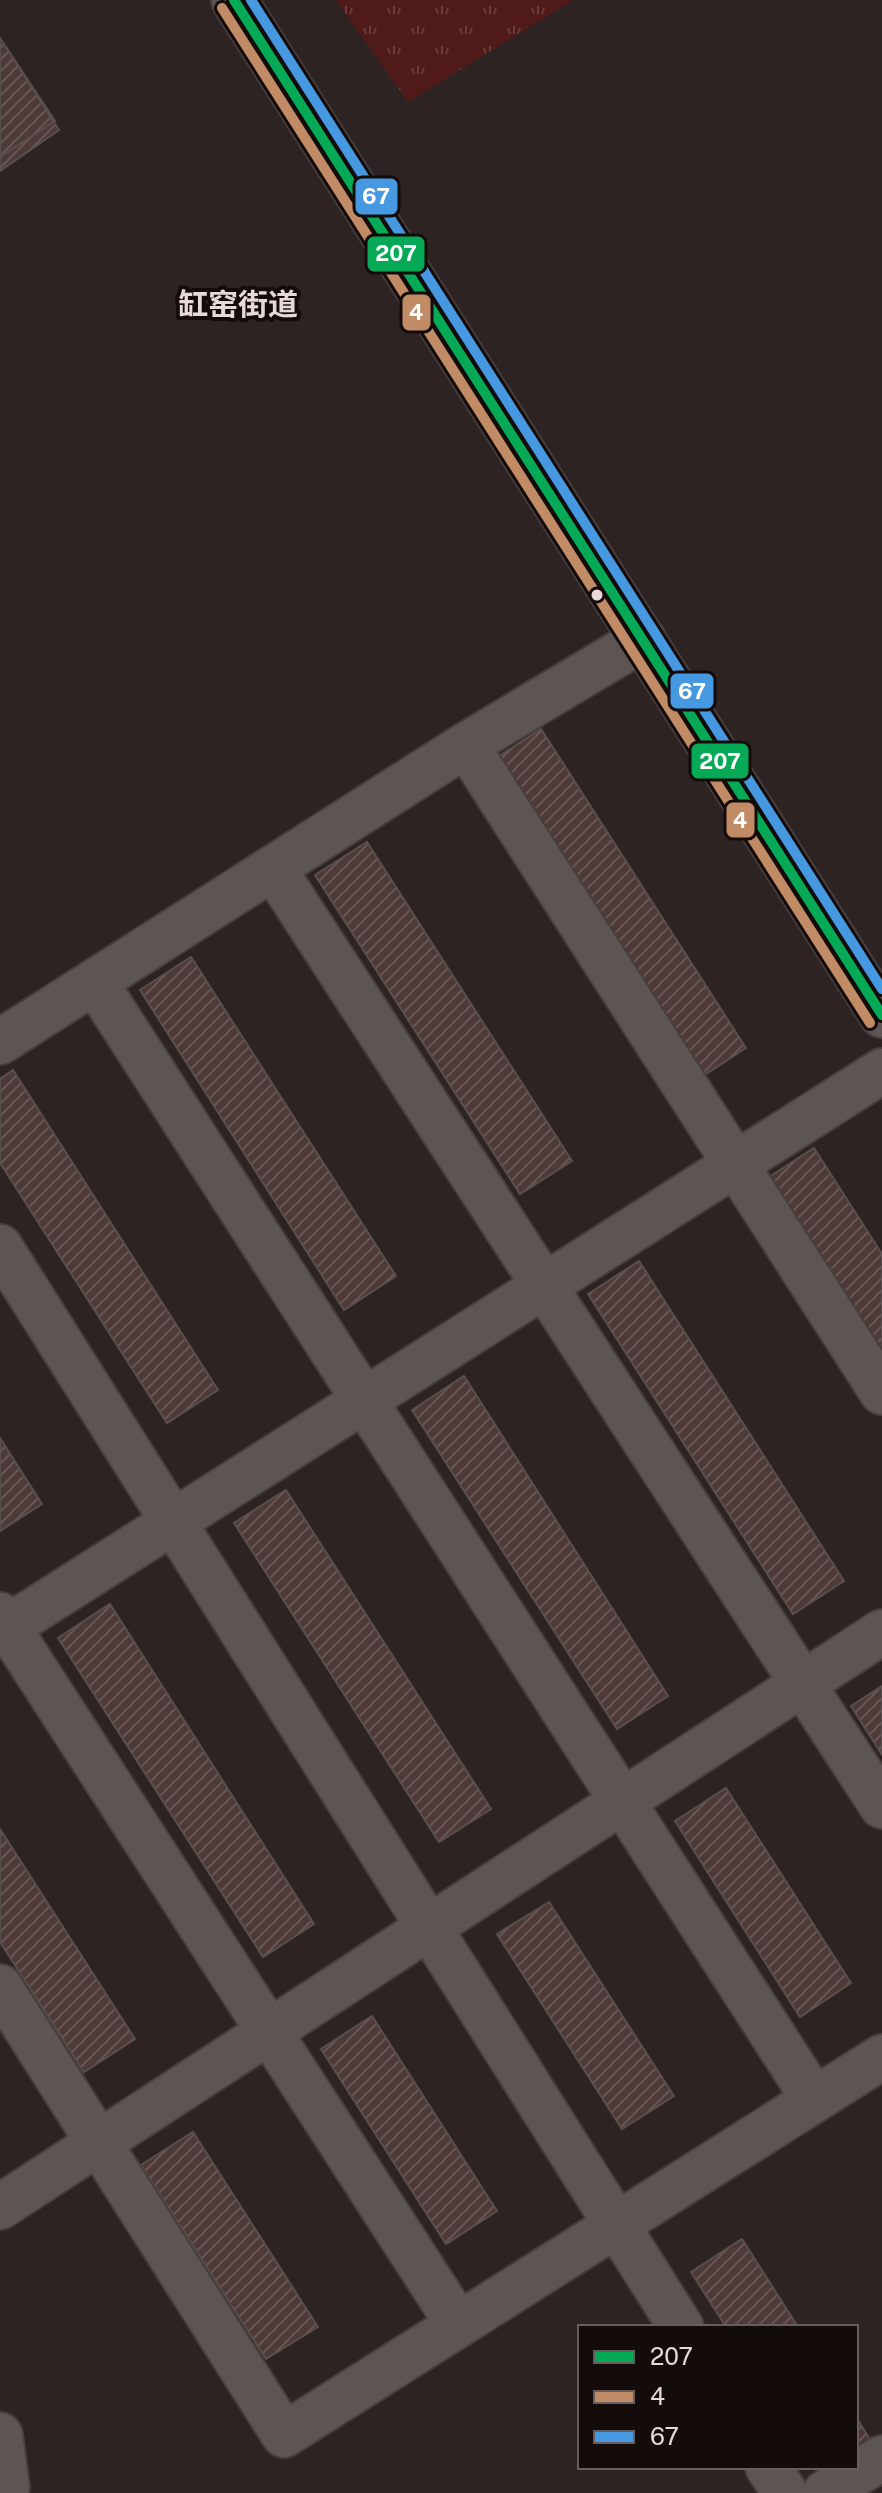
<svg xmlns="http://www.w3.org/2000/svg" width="882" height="2493" font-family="'Public Sans','Noto Sans SC',sans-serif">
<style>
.park{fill:url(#park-tufts)}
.building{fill:url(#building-hatch);stroke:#584f4e;stroke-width:2}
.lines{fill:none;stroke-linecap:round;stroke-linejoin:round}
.minor-casing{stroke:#473e3e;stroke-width:48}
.minor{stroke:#5d5554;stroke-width:44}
.bus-1-casing{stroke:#140b0b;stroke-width:16}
.bus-2-casing{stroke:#140b0b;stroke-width:16}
.bus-3-casing{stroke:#140b0b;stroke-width:16}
.bus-1{stroke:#06aa56;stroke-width:10}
.bus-2{stroke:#c18c65;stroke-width:10}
.bus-3{stroke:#4699e1;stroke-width:10}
.bus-dot{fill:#e6d9d8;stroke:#140b0b;stroke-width:3}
.labels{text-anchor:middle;stroke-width:8;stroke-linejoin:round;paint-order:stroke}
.district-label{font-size:30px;font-weight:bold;fill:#e6d9d8;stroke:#140b0b}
.line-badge{stroke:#140b0b;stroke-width:3}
.badge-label{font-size:22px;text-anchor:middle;font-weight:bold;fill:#fff}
</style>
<defs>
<pattern id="park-tufts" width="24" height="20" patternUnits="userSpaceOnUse" patternTransform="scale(2)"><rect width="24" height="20" fill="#501a19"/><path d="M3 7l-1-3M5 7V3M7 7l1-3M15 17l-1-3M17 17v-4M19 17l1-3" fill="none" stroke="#693b3a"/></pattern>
<pattern id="building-hatch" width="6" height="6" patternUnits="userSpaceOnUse" patternTransform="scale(2)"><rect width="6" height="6" fill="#4e3939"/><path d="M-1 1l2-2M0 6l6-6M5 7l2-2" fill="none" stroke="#685555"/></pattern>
</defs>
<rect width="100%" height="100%" fill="#2d2323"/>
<path class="park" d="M336 0H573L408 102Z"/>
<path class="building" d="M0 38 59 130 0 171Z
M0 38 55 121 0 157Z
M541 729 746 1048 695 1081 490 762Z
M367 842 572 1161 520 1194 315 875Z
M191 957 396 1276 344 1310 140 990Z
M13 1070 218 1390 167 1423 0 1163V1079Z
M814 1148 882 1254V1367L763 1181Z
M639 1261 844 1581 793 1614 588 1294Z
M464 1376 668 1696 617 1729 412 1410Z
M0 1438 42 1504 0 1531Z
M286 1490 491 1809 439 1842 234 1523Z
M110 1604 314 1924 263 1957 58 1638Z
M882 1686V1755L851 1706Z
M726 1788 851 1983 800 2017 675 1821Z
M0 1829 135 2039 84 2072 0 1942Z
M549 1902 674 2096 622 2129 497 1934Z
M372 2016 497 2211 446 2244 321 2049Z
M193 2132 318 2327 266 2359 141 2165Z
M742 2239 798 2327H726L691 2272Z
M856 2417 879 2454 827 2487 815 2467H856Z"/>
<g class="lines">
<defs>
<path id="minor" d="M234 0 882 1015
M466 745 882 1392
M273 868 882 1806
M95 982 814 2099
M0 1042 466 745 643 639
M0 1247 681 2327
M0 1615 458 2324
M0 1632 882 1071
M0 1987 284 2435 882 2057
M0 2207 882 1632
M0 2435 7 2487 0 2491
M768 2467 785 2493
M825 2493 882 2458"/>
</defs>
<use href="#minor" class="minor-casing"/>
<use href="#minor" class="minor"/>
<defs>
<path id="bus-1" d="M234 0 882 1015"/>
<path id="bus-2" d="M222 8 870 1023"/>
<path id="bus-3" d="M251 0 882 989"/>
</defs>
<use href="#bus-1" class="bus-1-casing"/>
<use href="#bus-2" class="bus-2-casing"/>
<use href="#bus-3" class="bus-3-casing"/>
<use href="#bus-1" class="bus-1"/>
<use href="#bus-2" class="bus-2"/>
<use href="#bus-3" class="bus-3"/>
</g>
<circle class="bus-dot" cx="597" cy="595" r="7"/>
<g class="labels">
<g class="district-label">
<text x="238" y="315">缸窑街道</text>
</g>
</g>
<g class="line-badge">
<rect x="354" y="177" width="45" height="39" rx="8" fill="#4699e1"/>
<rect x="366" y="235" width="60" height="38" rx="8" fill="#06aa56"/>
<rect x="401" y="293" width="31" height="39" rx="8" fill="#c18c65"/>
<rect x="669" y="672" width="46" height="38" rx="8" fill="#4699e1"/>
<rect x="690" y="742" width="60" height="38" rx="8" fill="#06aa56"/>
<rect x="725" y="801" width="31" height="38" rx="8" fill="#c18c65"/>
</g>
<g class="badge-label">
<text x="376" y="204">67</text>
<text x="396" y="261">207</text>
<text x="416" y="320">4</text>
<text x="692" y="699">67</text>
<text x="720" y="769">207</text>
<text x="740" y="828">4</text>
</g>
<rect x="578" y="2325" width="280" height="144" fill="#140b0b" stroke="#685d5d" stroke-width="2"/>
<rect x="594" y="2351" width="40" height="12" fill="#06aa56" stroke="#685d5d" stroke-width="2"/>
<text x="650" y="2365" font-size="24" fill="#e6d9d8">207</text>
<rect x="594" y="2391" width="40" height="12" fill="#c18c65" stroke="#685d5d" stroke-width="2"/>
<text x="650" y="2405" font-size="24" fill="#e6d9d8">4</text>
<rect x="594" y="2431" width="40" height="12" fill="#4699e1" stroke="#685d5d" stroke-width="2"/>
<text x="650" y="2445" font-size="24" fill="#e6d9d8">67</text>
</svg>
